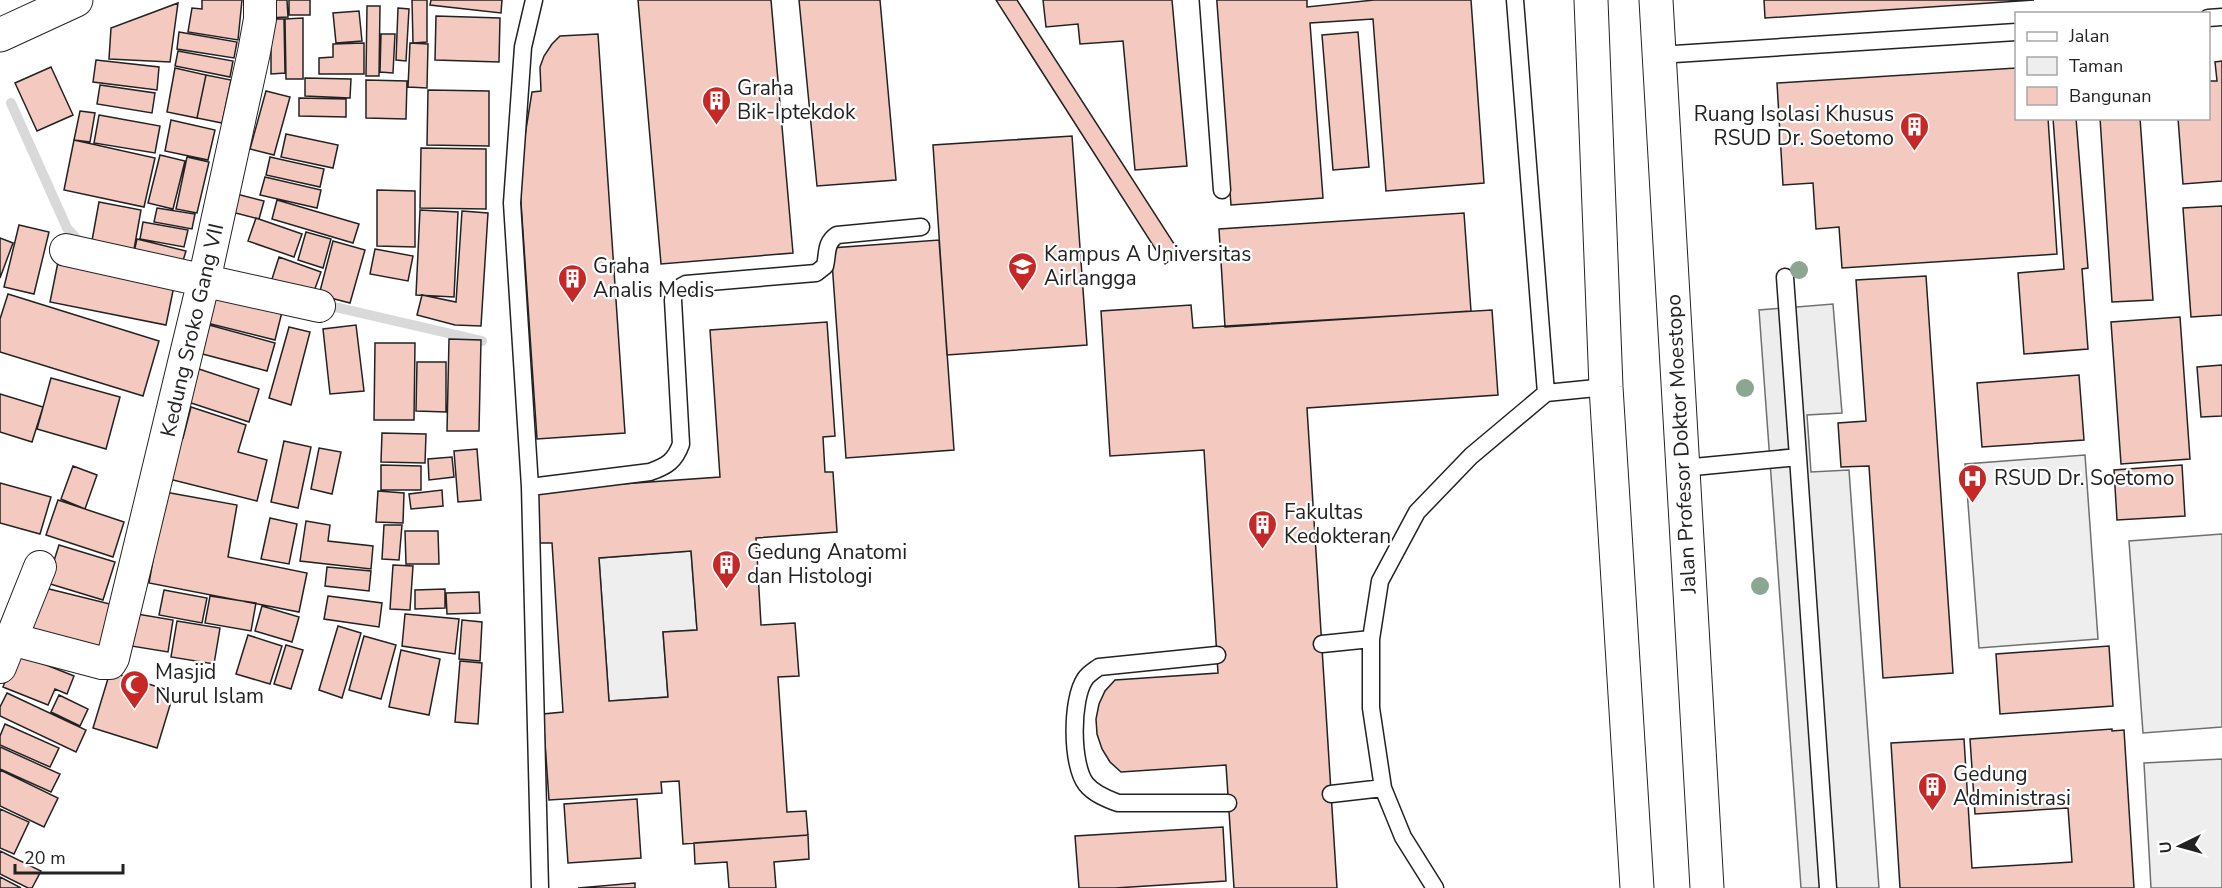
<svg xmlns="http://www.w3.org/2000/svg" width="2222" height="888" font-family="'Nunito Sans',sans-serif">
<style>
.green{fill:#eee;stroke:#6f6f6f;stroke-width:1.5}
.parking{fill:#ededed;stroke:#6f6f6f;stroke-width:1.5}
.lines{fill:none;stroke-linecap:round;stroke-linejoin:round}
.stream{stroke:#d9d9d9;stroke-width:10}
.building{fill:#f3c9c0;stroke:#222;stroke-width:1.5;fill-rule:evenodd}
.lane-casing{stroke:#222;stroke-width:19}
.street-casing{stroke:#222;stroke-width:34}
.primary-casing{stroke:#222;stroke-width:35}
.lane{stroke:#fff;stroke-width:16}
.street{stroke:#fff;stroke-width:32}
.primary{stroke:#fff;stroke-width:33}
.tree{fill:#8da692}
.labels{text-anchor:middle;stroke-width:4.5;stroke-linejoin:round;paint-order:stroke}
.poi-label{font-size:21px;fill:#222;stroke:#fff;text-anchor:start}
.street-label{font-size:21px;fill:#222;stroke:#fff}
</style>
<rect width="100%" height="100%" fill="#fff"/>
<path class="green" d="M2085 455 2098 639 1979 648 1965 464Z
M2222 534V727L2143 733 2129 541Z
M691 551 697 630 663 632 668 697 609 701 599 558Z
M2222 759V888H2151L2144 763Z"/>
<path class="parking" d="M1833 304 1842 413 1807 415 1811 472 1849 470 1879 888H1801L1759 310Z"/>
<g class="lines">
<path class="stream" d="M11 103 67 228 83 246
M322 304 482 341"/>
</g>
<path class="building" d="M202 0H242L238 40 188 32 192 8 202 9Z
M266 0H287L288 17 266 18Z
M289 0H310V15H289Z
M412 0H427V42L413 43Z
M431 0H502L501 13 430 5Z
M638 0H771L793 253 661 264Z
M799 0H880L896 180 817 186Z
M996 0H1017L1180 253 1165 264Z
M1043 0H1172L1187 166 1135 170 1123 41 1080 44 1078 24 1046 27Z
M1216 0H1307V7L1374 0H1471L1484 183 1386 191 1373 19 1310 23 1323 198 1231 205Z
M1764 0H2034L1765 18Z
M178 3 170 62 109 59 111 28Z
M367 6H380L379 76H366Z
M398 8 409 9 406 61 396 60Z
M359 11 362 41 336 43 333 13Z
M436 16 500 18 499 62 435 60Z
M303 18V79H286L285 19Z
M271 19H284L285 73 271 74Z
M179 32 237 42 234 58 177 49Z
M1358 32 1369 167 1333 170 1322 35Z
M381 34H395L393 73 380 72Z
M598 34 625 433 537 439 519 173 532 92 541 91 540 67 544 56 552 44 560 36Z
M364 43V74H319V58L333 57V44Z
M410 43 428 44 427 88 408 87Z
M178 51 233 61 230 77 175 66Z
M96 60 159 67 157 90 93 82Z
M2222 61V181L2183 184 2178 118H2208V81H2217L2215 62Z
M51 67 73 115 37 131 15 83Z
M175 68 206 75 197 118 167 112Z
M2016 68V118H2048L2057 254 1842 268 1839 227 1816 229 1813 183 1783 185 1777 83Z
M206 75 231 80 222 123 197 118Z
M305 78 351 79 350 98 305 96Z
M366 80 407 81 406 119 366 118Z
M100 85 155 93 152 113 97 104Z
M428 90 489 91V146L427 145Z
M266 91 290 97 274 155 250 149Z
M299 98 346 99V117L299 116Z
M80 111 95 113 90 142 74 140Z
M99 115 160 126 155 153 94 143Z
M2053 118H2076L2088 268 2082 269 2088 349 2024 354 2018 273 2064 269Z
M2100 118H2140L2153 300 2112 302Z
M171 120 215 130 208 160 165 151Z
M286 134 338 145 333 168 281 157Z
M1072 136 1087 345 947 355 933 145Z
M74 140 155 158 144 207 64 190Z
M421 148 486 149V209L420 208Z
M160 155 185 161 173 209 148 203Z
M187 157 209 162 197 213 176 209Z
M270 157 324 169 320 187 266 175Z
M265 177 321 190 317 208 260 195Z
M377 190 415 191V247L377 246Z
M225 191 264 201 259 219 220 209Z
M277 200 359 224 353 243 272 219Z
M99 202 141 210 133 255 91 246Z
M2222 206V315L2191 317 2183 208Z
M157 208 195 214 192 229 154 222Z
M420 210 458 212 454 297 416 295Z
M462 211 488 213 481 326 455 325 417 315 422 295 456 302Z
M1464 213 1471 311 1225 327 1219 229Z
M256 218 302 234 294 257 248 241Z
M143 222 188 230 184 247 140 239Z
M19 225 49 232 34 294 4 287Z
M306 232 331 239 323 268 298 260Z
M0 238 13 243 0 278Z
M137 239 186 251 182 264 134 252Z
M939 240 954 450 846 458 831 248Z
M333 241 365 250 350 303 319 295Z
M375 249 413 256 408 281 370 274Z
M279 257 321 272 313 294 272 279Z
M58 262 174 286 166 325 50 302Z
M1926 276 1953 673 1883 678 1869 466 1841 467 1838 423 1866 421 1856 280Z
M8 294 159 341 143 396 0 352V319Z
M210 294 282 312 275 340 203 322Z
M1191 305 1193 328 1492 310 1498 395 1307 408 1337 888H1234L1226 765 1121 772 1110 762 1102 749 1097 734 1096 719 1099 704 1105 691 1115 680 1218 673 1204 450 1110 456 1101 311Z
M2180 317 2190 459 2121 464 2111 322Z
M198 322 275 343 267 371 191 351Z
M827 322 835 436 823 437 825 472H833L837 532 756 538 761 625 795 623 799 676 778 677 787 812 806 811 808 835 683 844 679 781 661 782 662 793 549 800 543 714 563 712 552 543H540L536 490 720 477 710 330ZM691 551 697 630 663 632 668 697 609 701 599 558Z
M356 325 364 391 330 394 323 329Z
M289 327 310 332 291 405 269 398Z
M449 339 481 340 479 431H447Z
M375 343H415L414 420H374Z
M417 362H446V412L416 411Z
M2222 365V416L2201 417 2197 367Z
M193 367 259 389 249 422 182 400Z
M2079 375 2084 440 1982 447 1977 383Z
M51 378 120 397 106 449 37 429Z
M0 394 43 407 32 442 0 432Z
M191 407 246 425 238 452 267 460 257 501 165 478 176 436 183 438Z
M382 433 426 434 425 463 381 462Z
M284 441 311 447 298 508 271 502Z
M319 448 341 452 332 494 311 489Z
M477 449 481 500 458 502 454 451Z
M452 457 454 477 429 480 428 459Z
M381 465 421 466V490H381Z
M2182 465 2185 516 2117 520 2114 470Z
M73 466 97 475 85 509 61 499Z
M0 483 51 497 40 534 0 523Z
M442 490 443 506 411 509 409 494Z
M378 491 404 493 403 523 376 522Z
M165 492 237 505 228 557 307 573 299 612 149 583Z
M58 500 124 522 113 557 46 535Z
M270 518 297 524 289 564 261 559Z
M306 521 330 525 328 541 373 546 371 569 300 561Z
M384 525H402L399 560 382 559Z
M405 531H438L439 564H406Z
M59 545 115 562 103 600 47 583Z
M393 565 413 566 410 610 390 609Z
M327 567 371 571 369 591 325 586Z
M37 586 110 604 98 657 26 627Z
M445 589V608L415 609V590Z
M164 590 207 598 202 623 159 615Z
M479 592 480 613 447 614 446 593Z
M210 596 256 603 251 631 205 623Z
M328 596 382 603 379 627 324 619Z
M262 606 299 617 292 642 255 631Z
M131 613 173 620 168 652 125 645Z
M405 614 459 619 455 654 402 646Z
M462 620 482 622 480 661 459 659Z
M177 621 220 628 214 664 171 657Z
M338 626 361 633 342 698 319 690Z
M248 635 282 646 270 684 236 674Z
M364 636 396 645 381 699 349 690Z
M286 645 303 650 291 689 274 684Z
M2109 646 2113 706 2000 714 1996 654Z
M401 650 440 659 429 715 389 707Z
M16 653 74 676 67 694 55 689 48 705 3 687Z
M460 661 482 663 478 724 455 722Z
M110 672 174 692 157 748 93 728Z
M7 693 86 730 76 752 0 716V707Z
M59 695 88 709 80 726 51 712Z
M5 724 59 748 50 767 0 745V736Z
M2112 729V731L2124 730 2134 888H1900L1891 743 1964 739 1972 868 2072 862 2068 808 1975 814 1970 739Z
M0 747 60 774 51 792 0 769Z
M0 770 58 798 44 827 0 806Z
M637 799 641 858 568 863 564 804Z
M0 809 29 822 14 854 0 848Z
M1223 827 1226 881 1115 888H1079L1075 836Z
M808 835 809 859 774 862 776 888H729L727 862 695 864 694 843Z
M0 851 41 871 32 888H28L0 874Z
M0 877 21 888H0Z
M635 883V888H578Z"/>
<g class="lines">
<defs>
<path id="lane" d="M534 0 523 47 512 203 530 487 540 888
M1208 0 1222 190
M1515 0 1546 393
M2208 18 2222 17
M1659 55 2016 32
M1785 277 1798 457
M1683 468 1798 457 1828 888
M530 487 650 472C667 466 675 461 681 444L673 300C674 291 678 288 686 284L816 273 825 266C828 253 825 243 837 235L921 227
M1322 644 1371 639
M1217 655 1099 667C1095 670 1088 674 1085 679 1071 699 1071 765 1086 784 1094 794 1107 799 1118 803H1228
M1331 794 1383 788
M1435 888 1403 837 1383 788 1371 708V639L1380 581 1417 512 1471 456 1546 393 1606 387"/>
<path id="street" d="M66 250 319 306
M11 639 102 663H110L113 658 208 263 254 52 260 19V0
M0 667 40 567"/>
<path id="primary" d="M1591 0 1606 387 1637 888
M1656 0 1707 888
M0 35 76 0"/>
</defs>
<use href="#lane" class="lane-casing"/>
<use href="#street" class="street-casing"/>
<use href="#primary" class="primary-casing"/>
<use href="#lane" class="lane"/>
<use href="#street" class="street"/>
<use href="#primary" class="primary"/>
</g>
<g class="tree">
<circle cx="1799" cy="270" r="9"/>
<circle cx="1745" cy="388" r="9"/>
<circle cx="1760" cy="586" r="9"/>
</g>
<defs>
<symbol id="building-pin" viewBox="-11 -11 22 30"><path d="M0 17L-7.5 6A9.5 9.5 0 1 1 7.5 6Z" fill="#c62828" stroke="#fff"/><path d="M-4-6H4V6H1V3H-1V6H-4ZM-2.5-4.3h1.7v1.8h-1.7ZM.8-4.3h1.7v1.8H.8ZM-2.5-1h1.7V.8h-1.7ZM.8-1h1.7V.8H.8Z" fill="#fff"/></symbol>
<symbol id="university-pin" viewBox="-11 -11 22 30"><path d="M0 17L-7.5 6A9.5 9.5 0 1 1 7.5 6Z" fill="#c62828" stroke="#fff"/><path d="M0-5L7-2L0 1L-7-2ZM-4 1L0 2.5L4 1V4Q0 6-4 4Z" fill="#fff"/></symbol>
<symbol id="hospital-pin" viewBox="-11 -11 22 30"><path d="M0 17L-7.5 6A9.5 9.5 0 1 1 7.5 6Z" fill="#c62828" stroke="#fff"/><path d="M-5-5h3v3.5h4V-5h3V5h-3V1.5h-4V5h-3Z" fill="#fff"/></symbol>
<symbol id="mosque-pin" viewBox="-11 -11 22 30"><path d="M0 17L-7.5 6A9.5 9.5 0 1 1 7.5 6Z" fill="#c62828" stroke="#fff"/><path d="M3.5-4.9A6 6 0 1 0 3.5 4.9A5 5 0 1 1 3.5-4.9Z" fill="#fff"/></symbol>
</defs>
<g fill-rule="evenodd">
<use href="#building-pin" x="700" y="84" width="33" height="45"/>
<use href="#building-pin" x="1898" y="110" width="33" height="45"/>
<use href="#university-pin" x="1006" y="250" width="33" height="45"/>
<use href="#building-pin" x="556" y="262" width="33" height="45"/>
<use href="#hospital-pin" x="1956" y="462" width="33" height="45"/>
<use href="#building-pin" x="1246" y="508" width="33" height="45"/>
<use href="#building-pin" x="710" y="548" width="33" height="45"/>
<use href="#mosque-pin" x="118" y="668" width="33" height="45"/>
<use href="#building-pin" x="1916" y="770" width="33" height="45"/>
</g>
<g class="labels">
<g class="poi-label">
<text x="737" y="95">Graha<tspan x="737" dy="24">Bik-Iptekdok</tspan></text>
<text x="1894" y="121" text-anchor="end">Ruang Isolasi Khusus<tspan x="1894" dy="24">RSUD Dr. Soetomo</tspan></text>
<text x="1044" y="261">Kampus A Universitas<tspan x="1044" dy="24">Airlangga</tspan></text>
<text x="593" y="273">Graha<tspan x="593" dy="24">Analis Medis</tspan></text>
<text x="1994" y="485">RSUD Dr. Soetomo</text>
<text x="1284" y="519">Fakultas<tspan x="1284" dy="24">Kedokteran</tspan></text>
<text x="747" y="559">Gedung Anatomi<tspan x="747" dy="24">dan Histologi</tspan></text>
<text x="155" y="679">Masjid<tspan x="155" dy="24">Nurul Islam</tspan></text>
<text x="1953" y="781">Gedung<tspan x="1953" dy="24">Administrasi</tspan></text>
</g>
<g class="street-label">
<text transform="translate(192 330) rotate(-77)" y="7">Kedung Sroko Gang VII</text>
<text transform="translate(1681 444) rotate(-93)" y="7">Jalan Profesor Doktor Moestopo</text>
</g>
</g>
<rect x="2015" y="12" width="195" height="108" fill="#ffffff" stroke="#a7a7a7" stroke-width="1.5"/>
<rect x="2027" y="32" width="30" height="9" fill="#ffffff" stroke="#a7a7a7" stroke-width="1.5"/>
<text x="2069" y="42" font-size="18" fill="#222222">Jalan</text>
<rect x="2027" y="57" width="30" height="18" fill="#eeeeee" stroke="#a7a7a7" stroke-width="1.5"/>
<text x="2069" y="72" font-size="18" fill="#222222">Taman</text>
<rect x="2027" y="87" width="30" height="18" fill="#f3c9c0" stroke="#a7a7a7" stroke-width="1.5"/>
<text x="2069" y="102" font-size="18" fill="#222222">Bangunan</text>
<g transform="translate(2180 846) rotate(265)" stroke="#ffffff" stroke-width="4.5" paint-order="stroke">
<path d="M0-4.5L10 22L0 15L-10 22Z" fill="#222222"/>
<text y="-9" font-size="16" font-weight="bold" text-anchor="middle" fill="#222222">U</text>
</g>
<path d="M15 864v9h108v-9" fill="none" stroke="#222222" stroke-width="3"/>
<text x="24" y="864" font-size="18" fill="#222222" stroke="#ffffff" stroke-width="4.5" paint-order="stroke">20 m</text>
</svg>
